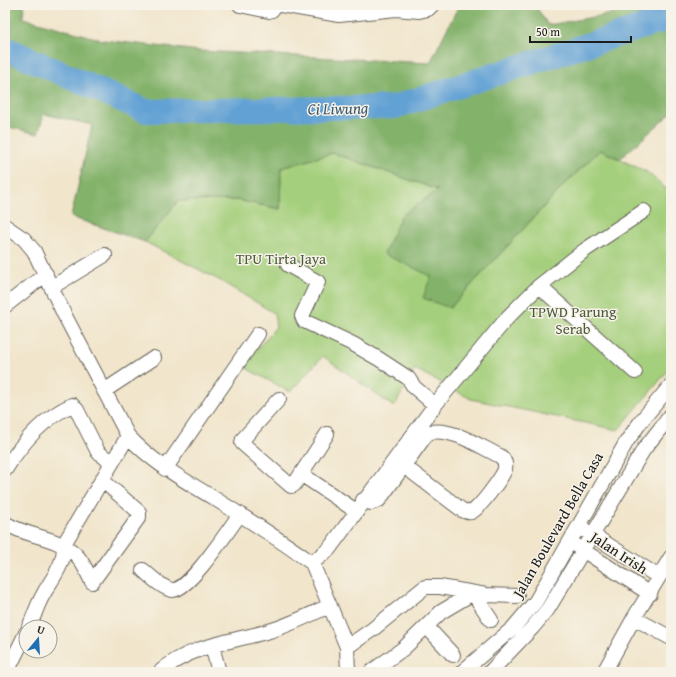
<svg xmlns="http://www.w3.org/2000/svg" width="676" height="677" font-family="'Gentium Book Plus',serif">
<style>
.green{fill:#a4cf7b;stroke:#60764c}
.forest{fill:#83b26b;stroke:#506744}
.lines{fill:none;stroke-linecap:round;stroke-linejoin:round}
.river{stroke:#62a1d4;stroke-width:24}
.minor-casing{stroke:#676259;stroke-width:16}
.minor{stroke:#fff;stroke-width:14}
.labels{text-anchor:middle;stroke-width:3;stroke-linejoin:round;paint-order:stroke}
.park-label{font-size:15px;fill:#4c5b3d;stroke:#f7f3e8}
.street-label{font-size:15px;fill:#1c1c1c;stroke:#f7f3e8}
.water-label{font-size:16px;font-style:italic;fill:#3c586f;stroke:#f7f3e8}
</style>
<rect width="100%" height="100%" fill="#f7f3e8"/>
<filter id="ink" filterUnits="userSpaceOnUse"><feTurbulence type="fractalNoise" baseFrequency=".025" numOctaves="2"/><feDisplacementMap in="SourceGraphic" scale="8" xChannelSelector="R" yChannelSelector="G"/><feConvolveMatrix kernelMatrix="1 2 1 2 8 2 1 2 1" color-interpolation-filters="sRGB"/></filter>
<filter id="wash" filterUnits="userSpaceOnUse"><feTurbulence type="fractalNoise" baseFrequency=".012" numOctaves="4" result="noise"/><feDisplacementMap in="SourceGraphic" scale="16" xChannelSelector="R" yChannelSelector="G"/><feGaussianBlur stdDeviation="0.9" result="paint"/><feColorMatrix in="noise" values="0 0 0 0 0 0 0 0 0 0 0 0 0 0 0 0 0 1.4 0 .05"/><feComposite in="paint" operator="in"/></filter>
<g filter="url(#wash)">
<rect width="100%" height="100%" fill="#f1e5cb"/>
<path class="green" d="M600 150 647 172 671 193 666 198 671 204V367L618 430 471 399 415 369 394 407 323 356 290 392 242 366 276 327 274 313 219 280 145 242 178 201 237 200 280 209 281 168 333 153 438 190 401 216 431 276 450 308 563 186Z"/>
<path class="forest" d="M5 5H24L23 18 103 40 200 51 430 63 459 5H535L548 25 611 14 612 5H671V113L620 159 600 150 563 186 450 308 423 298 431 276 384 254 401 216 438 190 333 153 281 168 280 209 237 200 178 201 145 242 71 217 92 125 44 114 38 134 5 126Z"/>
<g class="lines">
<path class="river" d="M5 48 146 111 394 107 671 18"/>
</g>
</g>
<g filter="url(#ink)">
<g class="lines">
<defs>
<path id="minor" d="M240 5 269 11 272 10 275 5
M281 5 339 15 396 9 419 11 428 9 432 5
M5 226 24 239 34 251 64 314 128 436C152 462 182 479 212 497 246 518 280 540 312 563L329 549 435 405 508 317 539 286 585 250 644 211
M288 265 318 282 302 316 304 321 353 344 379 359 408 378 414 387 435 405
M539 286 635 372
M52 287 105 255
M5 306 46 274
M104 391 154 358
M279 399 243 439 242 443 291 486 294 485 301 474
M327 434 301 474 356 511
M165 469 258 334
M5 470C21 444 43 418 72 405L77 410 98 452 112 463
M363 500 371 503 379 500 426 435 430 432C453 428 479 446 500 456 504 459 506 463 505 469 503 476 478 511 471 512 468 513 464 511 462 510L404 466
M5 523C28 538 60 536 78 557 84 564 88 574 92 582L139 517V512L102 480
M583 529 659 577
M575 545 650 594
M312 563 347 647 348 672
M143 570C150 576 162 588 172 590 188 592 230 528 240 514
M634 618 671 638
M29 627C34 617 37 605 43 595 52 578 65 565 64 544L128 436
M427 627 453 655
M212 646 219 672
M347 647 373 629 425 587H440L486 595 517 596
M7 672 26 633
M160 672C190 645 232 642 269 631 290 625 309 615 329 606
M371 672 404 648 441 612 473 593 491 620
M462 672 513 628 536 601 627 441 642 420 671 385
M490 672 533 627 548 609 644 449 671 415
M604 672 634 618 671 557"/>
</defs>
<use href="#minor" class="minor-casing"/>
<use href="#minor" class="minor"/>
</g>
</g>
<g class="labels">
<g class="park-label">
<text x="281" y="264">TPU Tirta Jaya</text>
<text x="573" y="317">TPWD Parung<tspan x="573" dy="17">Serab</tspan></text>
</g>
<g class="street-label">
<text transform="translate(558 525) rotate(-60)" y="5">Jalan Boulevard Bella Casa</text>
<text transform="translate(619 553) rotate(33)" y="5">Jalan Irish</text>
</g>
<g class="water-label">
<text transform="translate(338 108) rotate(-1)" y="6">Ci Liwung</text>
</g>
</g>
<rect width="676" height="677" fill="none" stroke="#f7f3e8" stroke-width="20"/>
<g transform="translate(38 639) rotate(18)"><circle r="19" fill="#f7f3e8" stroke="#9f9d96"/>
<path d="M0-3L7 15L0 10L-7 15Z" fill="#1f6fb2"/>
<text y="-6" font-size="11" font-weight="bold" text-anchor="middle" fill="#1c1c1c">U</text>
</g>
<path d="M530 36v6h101v-6" fill="none" stroke="#1c1c1c" stroke-width="2"/>
<text x="536" y="36" font-size="12" fill="#1c1c1c" stroke="#f7f3e8" stroke-width="3" paint-order="stroke">50 m</text>
</svg>
